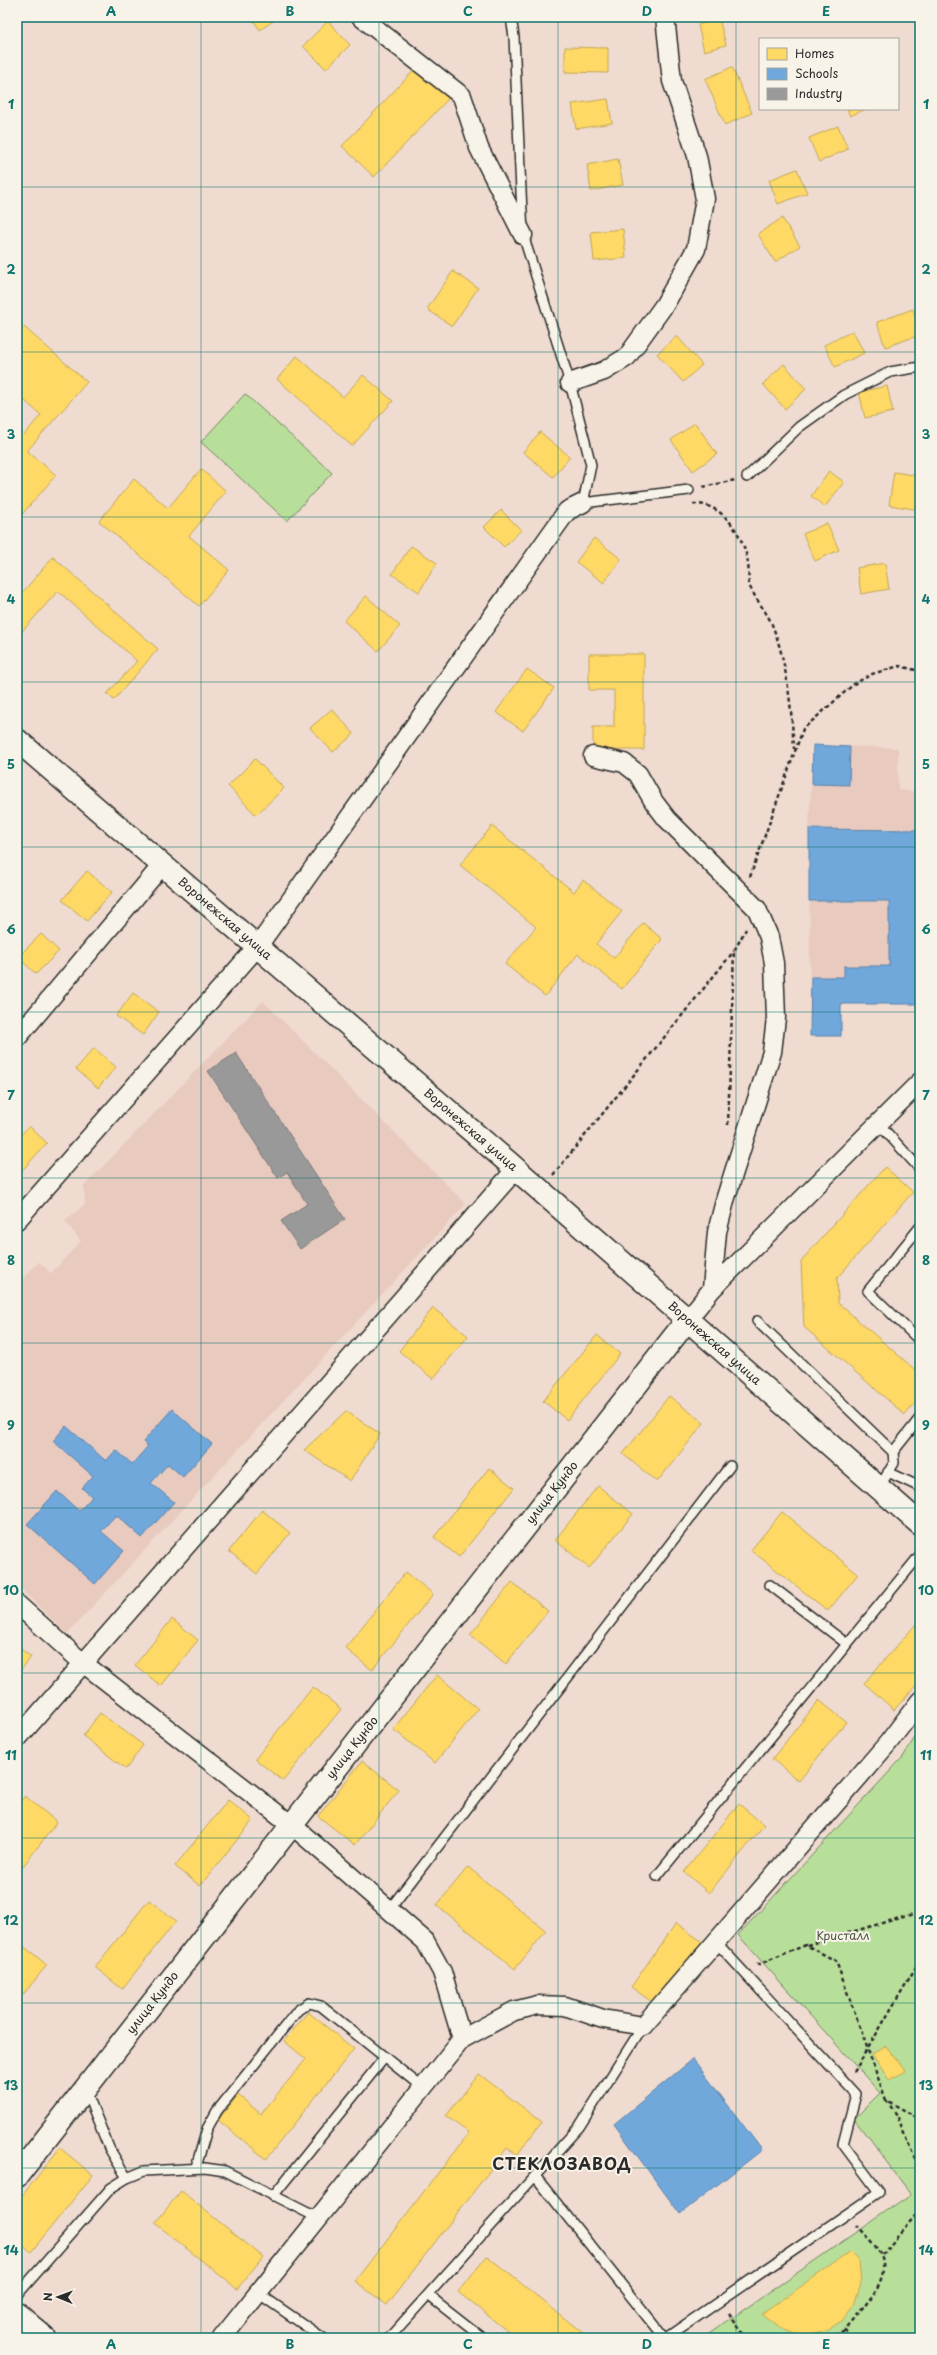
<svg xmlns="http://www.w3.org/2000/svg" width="937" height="2355" font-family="'Playpen Sans',sans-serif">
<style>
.built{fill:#e9cabf}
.green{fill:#b8df9a;stroke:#728562}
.homes{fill:#ffd966;stroke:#bfa554}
.schools{fill:#6fa8dc;stroke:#5b82a7}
.industry{fill:#999;stroke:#787878}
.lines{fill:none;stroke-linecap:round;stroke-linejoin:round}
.lane-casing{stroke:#2b2b2b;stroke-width:12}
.street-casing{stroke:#2b2b2b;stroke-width:21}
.secondary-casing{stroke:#2b2b2b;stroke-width:25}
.path{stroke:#2b2b2b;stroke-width:2.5;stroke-dasharray:4 3;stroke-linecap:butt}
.lane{stroke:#f7f3e8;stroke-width:9}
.street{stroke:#f7f3e8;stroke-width:18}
.secondary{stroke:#f7f3e8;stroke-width:22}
.grid{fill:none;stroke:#0f766e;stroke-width:1;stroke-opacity:0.55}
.labels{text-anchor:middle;stroke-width:4;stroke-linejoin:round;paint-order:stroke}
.street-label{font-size:12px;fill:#2b2b2b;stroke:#f7f3e8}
.park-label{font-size:12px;fill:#4e5847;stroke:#f7f3e8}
.district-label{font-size:16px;font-weight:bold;letter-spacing:1px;fill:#2b2b2b;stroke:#f7f3e8}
.neatline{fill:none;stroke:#0f766e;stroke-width:1.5}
.grid-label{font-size:13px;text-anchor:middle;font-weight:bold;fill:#0f766e}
</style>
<rect width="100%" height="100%" fill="#efdbd0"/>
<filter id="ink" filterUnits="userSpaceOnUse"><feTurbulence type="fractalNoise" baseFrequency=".025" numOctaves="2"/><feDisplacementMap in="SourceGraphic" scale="8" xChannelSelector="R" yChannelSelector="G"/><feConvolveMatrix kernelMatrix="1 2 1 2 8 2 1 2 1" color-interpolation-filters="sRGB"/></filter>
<g filter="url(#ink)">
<path class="built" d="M813 745 898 748V790L920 792V1004H841V1036H810L809 829Z
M263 1001 466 1204 67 1634 17 1585V1446L20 1444 17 1440V1284L39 1262 51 1273 81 1241 65 1221 85 1204 84 1186Z"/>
<path class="green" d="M245 394 332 473 287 521 201 442Z
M920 1729V2338H703L911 2194 854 2119 880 2093 738 1935 903 1757Z"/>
<path class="homes" d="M251 17H279L260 30Z
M719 19 726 45 704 51 698 25Z
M328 21 350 45 326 69 303 46Z
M565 47 608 48V73L565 72Z
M418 66 450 97 374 177 342 146Z
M732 67 752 113 725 125 705 79Z
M608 99 612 123 576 129 572 104Z
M847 109H866L850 116Z
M838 126 848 149 819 162 809 138Z
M618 159 623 185 591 191 587 165Z
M797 169 807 193 778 204 769 180Z
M782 218 800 246 775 262 758 234Z
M623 229 626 258 594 261 591 232Z
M453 271 478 288 452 326 427 309Z
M913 309 920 335 885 347 877 322Z
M17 321 87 382 27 451 56 475 17 520V428L24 435 41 415 17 394Z
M853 331 864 353 835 367 824 345Z
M677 336 702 365 683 382 657 354Z
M297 356 343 397 363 375 393 401 352 446 277 379Z
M784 364 806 389 785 409 763 384Z
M887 386 893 412 865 418 859 392Z
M695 423 717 454 693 471 671 440Z
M540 432 570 457 553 477 523 452Z
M201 469 226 491 189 536 229 570 199 606 99 521 134 479 168 508Z
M829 471 844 482 825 507 811 496Z
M894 472 920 476V510L889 505Z
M501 510 521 530 504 547 484 527Z
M827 523 839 550 815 561 803 534Z
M594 538 621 559 604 583 576 562Z
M411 546 437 563 419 592 392 574Z
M53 557 158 649 114 700 107 694 137 661 58 591 17 637V589L22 593Z
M885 563 889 589 861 594 857 568Z
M366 596 400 626 378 651 344 621Z
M589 654H644V750H593V727H614V690H589Z
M527 669 554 688 523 731 496 712Z
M332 709 354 734 333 752 310 728Z
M255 759 284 788 256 815 228 786Z
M492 826 574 892 583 880 622 911 596 944 614 958 643 923 662 939 622 989 578 954 545 996 505 964 536 927 460 865Z
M87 871 112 892 87 921 62 900Z
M41 934 59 951 36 974 18 957Z
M133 993 159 1012 143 1035 116 1016Z
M94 1048 116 1067 98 1088 76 1069Z
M29 1126 47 1143 17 1176V1139Z
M885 1167 913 1192 837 1278 838 1303 920 1374V1398L905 1415 804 1327 801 1261Z
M433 1308 468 1336 433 1379 399 1351Z
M597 1335 620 1354 567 1420 543 1401Z
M669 1396 704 1423 657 1482 623 1454Z
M346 1411 380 1434 350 1481 304 1450Z
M489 1468 514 1488 459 1557 434 1537Z
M598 1486 633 1514 589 1568 555 1540Z
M262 1510 290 1533 257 1574 229 1551Z
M782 1512 858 1574 828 1611 751 1550Z
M406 1572 433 1594 372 1670 345 1648Z
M512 1582 548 1611 506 1664 470 1635Z
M172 1619 198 1640 161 1686 135 1665Z
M917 1623 920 1626V1681L894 1710 864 1683Z
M17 1646 31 1657 17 1675Z
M437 1675 478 1709 435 1763 393 1729Z
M313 1687 341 1709 283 1781 255 1759Z
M819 1700 846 1722 799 1781 772 1759Z
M100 1713 143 1745 126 1769 83 1736Z
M362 1761 399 1790 355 1845 318 1816Z
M25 1796 57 1822 17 1874V1806Z
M228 1800 253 1820 200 1886 175 1866Z
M739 1804 764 1825 709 1893 684 1872Z
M468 1867 546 1931 515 1969 437 1905Z
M149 1900 176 1921 122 1989 95 1967Z
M676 1923 704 1943 659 2007 631 1987Z
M22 1945 47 1965 17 2002V1951Z
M308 2012 354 2049 266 2159 218 2120 238 2095 261 2114 306 2059 284 2041Z
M886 2046 906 2071 889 2080 872 2054Z
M479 2074 542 2122 517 2155 507 2148 387 2305 355 2281 469 2133 446 2116Z
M60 2148 93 2175 31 2252 17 2241V2202Z
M181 2191 263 2257 237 2289 155 2223Z
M850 2252 859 2262 861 2283 854 2305 842 2321 826 2330 804 2336 779 2327 762 2314Z
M487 2256 589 2338H516L458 2292Z"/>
<path class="schools" d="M813 745 850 747 849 785 812 784Z
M809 829 920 830V1004H841V1036H810L811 977H844V966H889V901H809Z
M172 1409 212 1444 183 1477 168 1464 151 1483 174 1502 142 1538 116 1515 101 1531 124 1551 95 1584 27 1524 57 1491 79 1511 92 1497 82 1488 93 1476 53 1441 66 1426 106 1461 116 1450 132 1464 148 1446 143 1442Z
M693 2059 762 2150 680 2214 614 2124Z"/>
<path class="industry" d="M236 1053 345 1219 300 1249 281 1221 307 1204 287 1172 278 1178 208 1071Z"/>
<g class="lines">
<defs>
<path id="lane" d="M511 17 514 37 523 235 570 383 591 465 583 503 689 490
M747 477 799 427 844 395 890 372 920 367
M879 1124 920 1169
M920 1227 868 1291 920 1341
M757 1321 893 1452 894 1463 879 1488
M893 1452 920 1418
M888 1472 920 1487
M770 1585 847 1644
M657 1876 920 1555
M389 1910 730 1466
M86 2091 109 2148 127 2178
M196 2167 207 2129 217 2111 298 2010 309 2003 321 2006 423 2088
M535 2176 664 2338
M273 2196 385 2057
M258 2293 323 2338
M17 2295 111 2188 127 2178 144 2171 205 2168 225 2171 318 2218
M428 2295 483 2338
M389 2338 579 2127 643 2026
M666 2338 879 2192 843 2144 856 2094 716 1942"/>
<path id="street" d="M361 17 462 96 479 148 523 235
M570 383 604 371 627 357 665 304 696 249 705 199 697 156 672 81 665 17
M593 756 624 763 638 774 654 802 667 819 757 909 769 937 774 963 776 1018 772 1052 726 1197 717 1232 712 1289
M17 1038 163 864
M17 1220 258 946 567 511 583 503
M688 1319 712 1289 920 1082
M17 1604 83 1663 293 1826 425 1941 442 1972 462 2039 222 2338
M17 1739 516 1169
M462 2039 514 2011 538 2005 565 2006 603 2019 643 2026 888 1743 920 1701"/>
<g id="secondary">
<path id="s1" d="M17 740 516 1169 920 1524"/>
<path id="s2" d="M17 2176 688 1319"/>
<path d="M17 2314 45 2338"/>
</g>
</defs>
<use href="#lane" class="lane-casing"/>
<use href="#street" class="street-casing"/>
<use href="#secondary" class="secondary-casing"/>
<path class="path" d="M703 487 735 480
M693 504C723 502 744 536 748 563 749 570 748 577 749 584 752 595 768 613 773 627 788 667 791 707 794 749
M750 877 803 729 854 684 872 674 899 666 920 671
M728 1125 734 951 746 929
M553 1175 734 951
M807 1945 920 1912
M757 1965 806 1945 836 1961 886 2100 920 2119
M854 2072 920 1960
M886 2100 897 2115 920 2172
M882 2255 920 2210
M729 2313 747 2338
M828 2338 845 2330
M851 2338 845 2330C859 2311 892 2282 881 2256 877 2245 863 2234 856 2225"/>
<use href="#lane" class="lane"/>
<use href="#street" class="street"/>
<use href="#secondary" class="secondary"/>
</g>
</g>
<path class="grid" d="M201 17V2338M379 17V2338M558 17V2338M736 17V2338M17 187H920M17 352H920M17 517H920M17 682H920M17 847H920M17 1012H920M17 1178H920M17 1343H920M17 1508H920M17 1673H920M17 1838H920M17 2003H920M17 2168H920"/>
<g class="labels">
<g class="street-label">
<text dy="4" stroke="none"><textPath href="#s1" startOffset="274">Воронежская улица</textPath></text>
<text dy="4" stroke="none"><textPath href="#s1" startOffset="598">Воронежская улица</textPath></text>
<text dy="4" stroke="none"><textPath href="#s1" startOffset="922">Воронежская улица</textPath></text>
<text dy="4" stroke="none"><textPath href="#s2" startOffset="868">улица Кундо</textPath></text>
<text dy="4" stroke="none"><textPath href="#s2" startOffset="544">улица Кундо</textPath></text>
<text dy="4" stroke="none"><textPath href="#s2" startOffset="220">улица Кундо</textPath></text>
</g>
<g class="park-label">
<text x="843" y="1940">Кристалл</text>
</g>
<g class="district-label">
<text x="562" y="2170">СТЕКЛОЗАВОД</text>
</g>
</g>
<rect width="937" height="2355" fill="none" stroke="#f7f3e8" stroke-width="44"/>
<rect x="759" y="38" width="140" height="72" fill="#f7f3e8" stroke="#a5a39c"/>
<rect x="767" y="48" width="20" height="12" fill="#ffd966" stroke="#a5a39c"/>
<text x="795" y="58" font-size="12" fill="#2b2b2b">Homes</text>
<rect x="767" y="68" width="20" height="12" fill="#6fa8dc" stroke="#a5a39c"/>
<text x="795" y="78" font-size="12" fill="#2b2b2b">Schools</text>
<rect x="767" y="88" width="20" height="12" fill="#999999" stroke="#a5a39c"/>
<text x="795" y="98" font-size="12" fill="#2b2b2b">Industry</text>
<g transform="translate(58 2297) rotate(271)" stroke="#f7f3e8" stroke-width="3" paint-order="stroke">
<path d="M0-3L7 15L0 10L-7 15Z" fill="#2b2b2b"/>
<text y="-6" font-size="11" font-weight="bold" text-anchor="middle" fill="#2b2b2b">N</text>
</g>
<rect x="22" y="22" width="893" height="2311" class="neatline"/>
<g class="grid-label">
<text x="111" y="16">A</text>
<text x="290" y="16">B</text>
<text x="468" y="16">C</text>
<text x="647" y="16">D</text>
<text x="826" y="16">E</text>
<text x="11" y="109">1</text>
<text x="926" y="109">1</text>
<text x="11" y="274">2</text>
<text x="926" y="274">2</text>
<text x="11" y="439">3</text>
<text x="926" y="439">3</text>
<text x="11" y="604">4</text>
<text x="926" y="604">4</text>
<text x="11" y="769">5</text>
<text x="926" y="769">5</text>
<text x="11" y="934">6</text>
<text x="926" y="934">6</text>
<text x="11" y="1100">7</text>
<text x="926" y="1100">7</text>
<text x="11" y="1265">8</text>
<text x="926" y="1265">8</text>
<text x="11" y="1430">9</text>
<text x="926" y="1430">9</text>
<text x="11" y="1595">10</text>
<text x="926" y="1595">10</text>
<text x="11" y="1760">11</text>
<text x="926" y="1760">11</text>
<text x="11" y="1925">12</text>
<text x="926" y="1925">12</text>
<text x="11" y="2090">13</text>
<text x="926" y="2090">13</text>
<text x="11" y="2255">14</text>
<text x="926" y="2255">14</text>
<text x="111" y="2349">A</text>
<text x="290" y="2349">B</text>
<text x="468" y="2349">C</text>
<text x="647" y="2349">D</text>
<text x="826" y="2349">E</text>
</g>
</svg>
